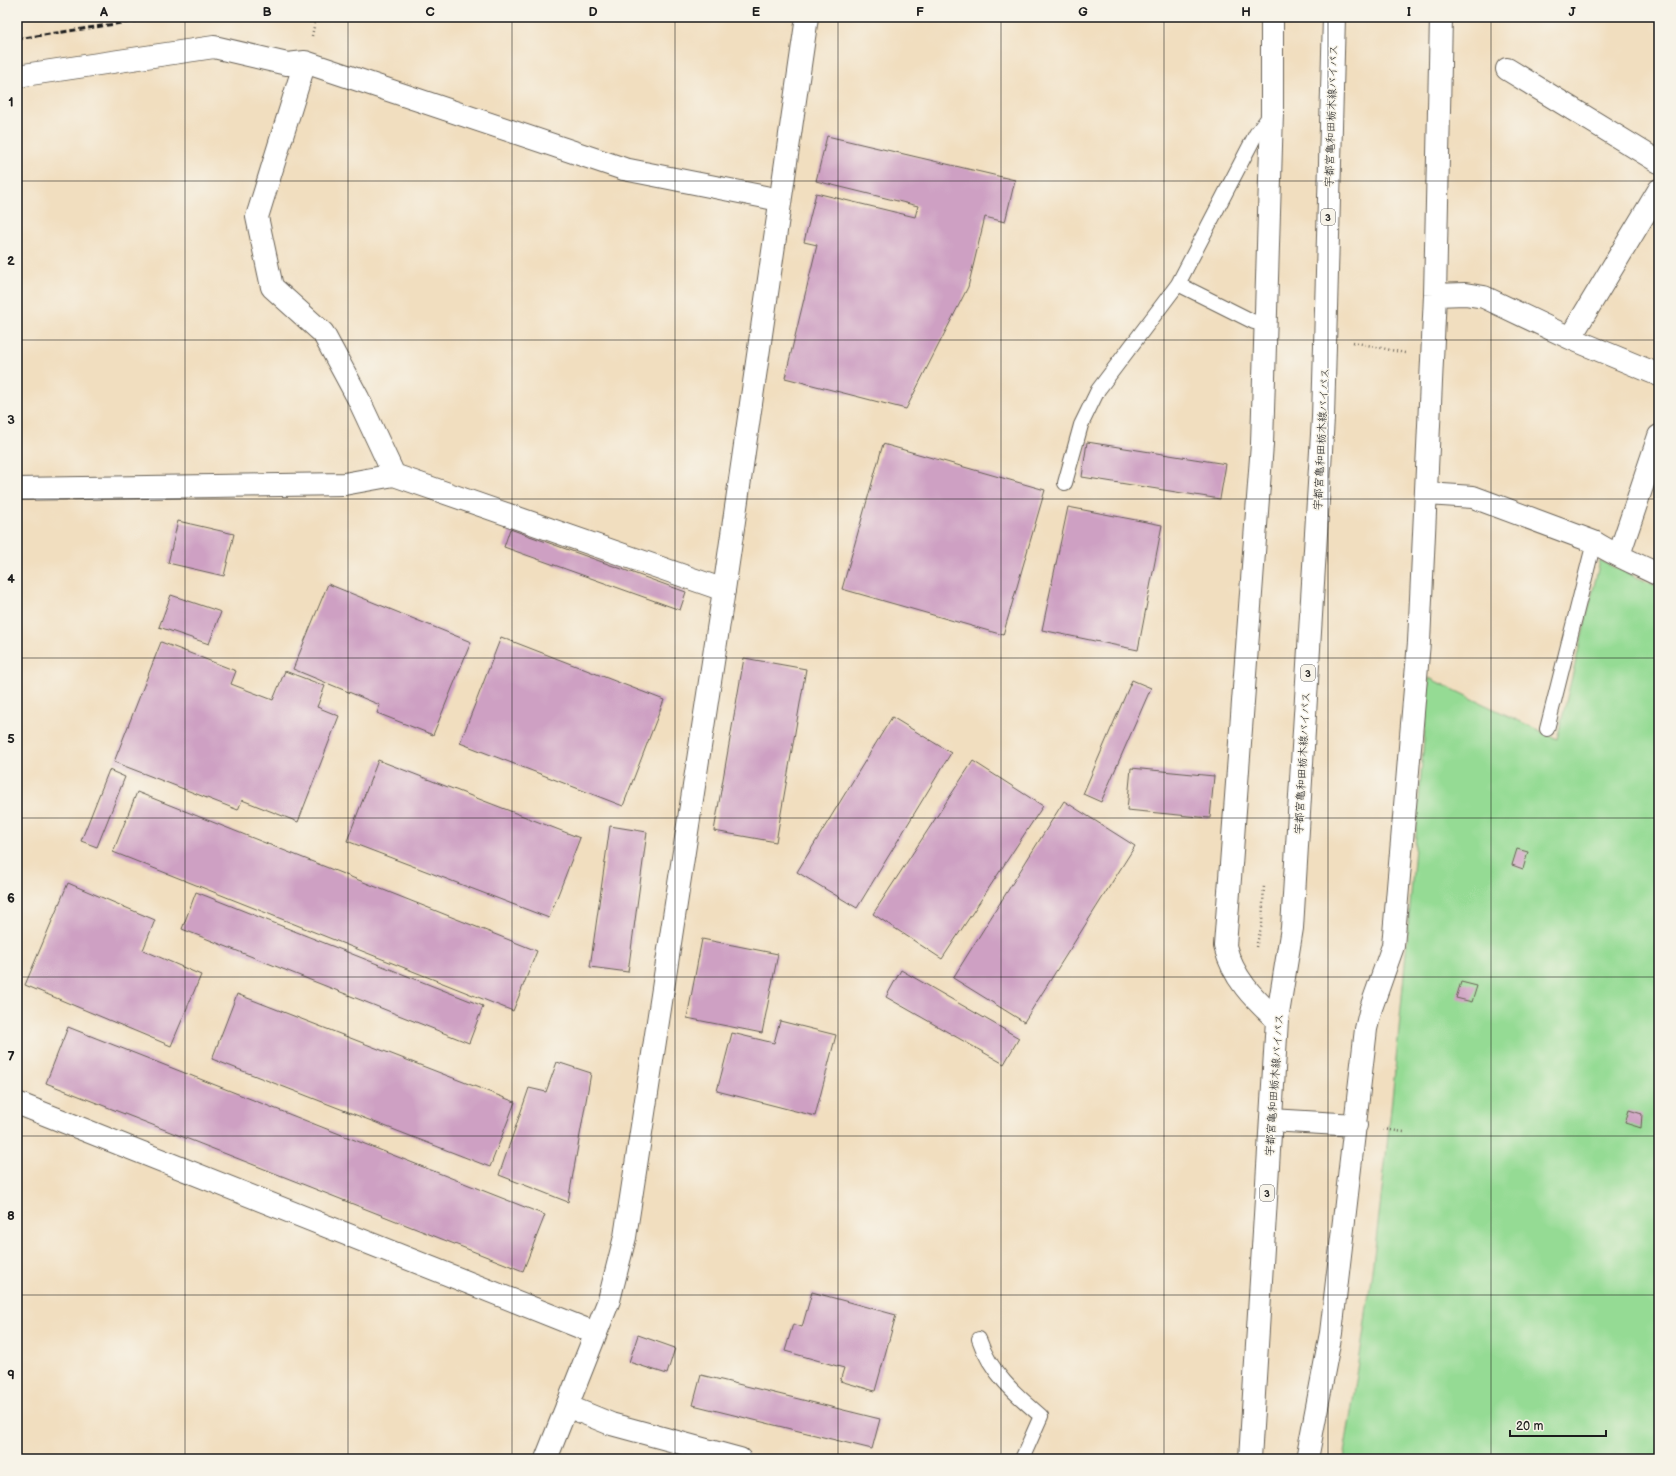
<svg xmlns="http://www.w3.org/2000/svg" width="1676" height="1476" font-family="'Balsamiq Sans','Klee One',sans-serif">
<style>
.green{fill:#95db94;stroke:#587c58}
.building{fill:#cea0c3}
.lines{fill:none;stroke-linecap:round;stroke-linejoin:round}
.lane-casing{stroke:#676055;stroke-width:16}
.street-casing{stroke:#676055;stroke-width:24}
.secondary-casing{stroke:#676055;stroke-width:24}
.primary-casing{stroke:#676055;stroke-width:24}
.path{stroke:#676055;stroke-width:2.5;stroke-dasharray:1 3;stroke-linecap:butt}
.lane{stroke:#fff;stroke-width:14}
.street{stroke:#fff;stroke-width:22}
.secondary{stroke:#fff;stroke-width:22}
.primary{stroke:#fff;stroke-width:22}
.rail{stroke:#1c1c1c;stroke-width:3;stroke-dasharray:6 3;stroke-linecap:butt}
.primary-bridge-casing{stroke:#676055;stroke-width:24;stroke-linecap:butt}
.primary-bridge{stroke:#fff;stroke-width:22}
.grid{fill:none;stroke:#1c1c1c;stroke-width:1;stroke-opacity:0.55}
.labels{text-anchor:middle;stroke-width:3;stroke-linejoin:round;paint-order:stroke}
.shield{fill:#f7f3e8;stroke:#5e5c59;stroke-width:1}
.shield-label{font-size:10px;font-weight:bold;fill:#1c1c1c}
.street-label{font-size:11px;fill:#1c1c1c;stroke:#f7f3e8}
.neatline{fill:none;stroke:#1c1c1c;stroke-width:1.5}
.grid-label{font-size:13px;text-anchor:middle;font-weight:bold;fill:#1c1c1c}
</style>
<rect width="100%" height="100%" fill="#f7f3e8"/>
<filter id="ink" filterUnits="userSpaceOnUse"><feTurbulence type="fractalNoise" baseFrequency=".025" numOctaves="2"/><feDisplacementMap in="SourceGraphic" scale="8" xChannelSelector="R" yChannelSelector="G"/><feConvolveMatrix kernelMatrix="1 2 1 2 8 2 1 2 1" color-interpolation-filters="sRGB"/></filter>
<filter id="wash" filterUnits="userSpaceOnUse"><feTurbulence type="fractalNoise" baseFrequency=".012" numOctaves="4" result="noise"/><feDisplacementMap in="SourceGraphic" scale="16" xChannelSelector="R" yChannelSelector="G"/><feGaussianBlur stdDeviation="0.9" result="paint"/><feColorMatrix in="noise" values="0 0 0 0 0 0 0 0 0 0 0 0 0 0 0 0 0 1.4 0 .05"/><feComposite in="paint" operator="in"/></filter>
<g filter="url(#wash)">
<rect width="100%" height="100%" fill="#f1debf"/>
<path class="green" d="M1600 561 1659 587V1459H1343C1389 1201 1407 939 1429 678L1557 739Z"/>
<g id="blocks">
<path class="building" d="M827 136 1015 180 1005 222 985 217 968 287 906 409 785 378 817 245 804 242 816 193 915 217 918 206 816 181Z
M1087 442 1226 464 1220 499 1082 477Z
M883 444 1045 490 1003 635 842 589Z
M1068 507 1162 525 1138 650 1042 630Z
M178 521 234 534 224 576 168 563Z
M510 529 686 592 680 610 504 547Z
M328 584 471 642 433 735 377 713 380 705 293 669Z
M171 595 221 612 209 644 159 627Z
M501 637 664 700 623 806 460 743Z
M161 642 236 671 231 684 273 700 285 671 325 686 317 707 339 716 298 822 242 800 238 810 114 762Z
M744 658 806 669 776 842 714 831Z
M1132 680 1151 688 1101 802 1083 794Z
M892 717 951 753 857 908 797 872Z
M378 760 580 838 549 918 347 841Z
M973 761 1043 806 942 959 873 914Z
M1131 768 1214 776 1210 818 1127 810Z
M109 770 125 777 97 847 81 841Z
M137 792 537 951 513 1011 113 852Z
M1064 801 1135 846 1024 1022 953 978Z
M610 826 647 832 628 972 590 967Z
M1517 849 1528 852 1523 869 1512 865Z
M68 883 155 920 143 950 201 975 171 1046 25 985Z
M196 892 483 1006 469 1043 182 929Z
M702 939 778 954 762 1033 687 1018Z
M901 970 1019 1038 1004 1064 886 997Z
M1461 982 1477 986 1472 1002 1456 998Z
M237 994 515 1102 490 1167 212 1059Z
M780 1021 836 1035 815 1116 717 1091 732 1033 774 1043Z
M68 1027 545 1215 523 1271 46 1083Z
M557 1062 591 1073 568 1202 499 1175 529 1088 546 1092Z
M1629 1110 1642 1114 1641 1128 1625 1123Z
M812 1292 896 1315 875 1391 840 1381 844 1368 785 1351 793 1324 802 1327Z
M638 1335 675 1348 667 1374 629 1362Z
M701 1375 880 1419 872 1449 693 1405Z"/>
</g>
</g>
<g filter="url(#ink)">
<use href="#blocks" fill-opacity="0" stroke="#676055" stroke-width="1"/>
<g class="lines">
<defs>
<path id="lane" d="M1178 284 1254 322 1266 325
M1065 483 1081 425 1098 390 1178 284 1256 134 1271 114
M1547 729 1594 542
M979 1339C990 1372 1015 1394 1041 1416L1022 1459"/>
<path id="street" d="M1272 17V113L1262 444 1225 946C1233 978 1253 998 1277 1020
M305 62 257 217 272 287 323 333 358 398 394 475
M1507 69 1659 162
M17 76 214 47 287 64 305 62 624 169 780 200
M1435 295 1465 294 1484 297 1570 338 1659 375
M1570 338 1659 190
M17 489 344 484 394 475 724 590
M1427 494 1473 497 1594 542C1614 555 1637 564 1659 575
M1619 555 1659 436
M1271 1120 1356 1125
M567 1406 611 1424 740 1459
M1307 1459 1331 1333 1366 1029 1371 1008 1393 946 1419 642 1435 295 1441 17"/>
<path id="secondary" d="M17 1103 595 1333
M546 1459 609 1300 625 1237 724 590 807 17"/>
<path id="primary" d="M1250 1459 1277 1020 1292 928 1323 418"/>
</defs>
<use href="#lane" class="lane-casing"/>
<use href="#street" class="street-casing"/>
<use href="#secondary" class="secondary-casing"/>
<use href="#primary" class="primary-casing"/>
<path class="path" d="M312 36 316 17
M1353 342 1405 353
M1256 947 1262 924 1264 885
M1383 1129 1404 1132"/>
<use href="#lane" class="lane"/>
<use href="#street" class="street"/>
<use href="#secondary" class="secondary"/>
<use href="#primary" class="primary"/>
<path class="rail" d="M17 39 160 17"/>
<defs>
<path id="primary-bridge" d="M1323 418 1334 17"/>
</defs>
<use href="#primary-bridge" class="primary-bridge-casing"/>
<use href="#primary-bridge" class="primary-bridge"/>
</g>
</g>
<path class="grid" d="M185 17V1459M348 17V1459M512 17V1459M675 17V1459M838 17V1459M1001 17V1459M1164 17V1459M1328 17V1459M1491 17V1459M17 181H1659M17 340H1659M17 499H1659M17 658H1659M17 818H1659M17 977H1659M17 1136H1659M17 1295H1659"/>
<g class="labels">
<g class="shield">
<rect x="1321" y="209" width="14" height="16" rx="3"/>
<rect x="1301" y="665" width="14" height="16" rx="3"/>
<rect x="1260" y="1185" width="14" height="16" rx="3"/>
</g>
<g class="shield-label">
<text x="1328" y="221">3</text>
<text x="1308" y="677">3</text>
<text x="1267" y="1197">3</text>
</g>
<g class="street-label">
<text transform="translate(1331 116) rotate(-88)" y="4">宇都宮亀和田栃木線バイパス</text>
<text transform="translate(1321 439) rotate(-87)" y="4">宇都宮亀和田栃木線バイパス</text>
<text transform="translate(1302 763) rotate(-87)" y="4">宇都宮亀和田栃木線バイパス</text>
<text transform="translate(1274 1085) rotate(-86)" y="4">宇都宮亀和田栃木線バイパス</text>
</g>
</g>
<rect width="1676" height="1476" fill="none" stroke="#f7f3e8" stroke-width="44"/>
<path d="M1510 1430v6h96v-6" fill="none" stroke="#1c1c1c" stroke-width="2"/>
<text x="1516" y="1430" font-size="12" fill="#1c1c1c" stroke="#f7f3e8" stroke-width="3" paint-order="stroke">20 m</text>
<rect x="22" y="22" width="1632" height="1432" class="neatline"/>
<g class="grid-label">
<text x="104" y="16">A</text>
<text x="267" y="16">B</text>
<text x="430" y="16">C</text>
<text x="593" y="16">D</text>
<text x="756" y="16">E</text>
<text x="920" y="16">F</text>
<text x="1083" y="16">G</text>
<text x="1246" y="16">H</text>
<text x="1409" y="16">I</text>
<text x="1572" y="16">J</text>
<text x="11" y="106">1</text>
<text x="11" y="265">2</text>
<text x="11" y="424">3</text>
<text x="11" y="583">4</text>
<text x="11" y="743">5</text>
<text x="11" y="902">6</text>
<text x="11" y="1061">7</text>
<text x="11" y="1220">8</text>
<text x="11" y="1379">9</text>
</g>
</svg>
